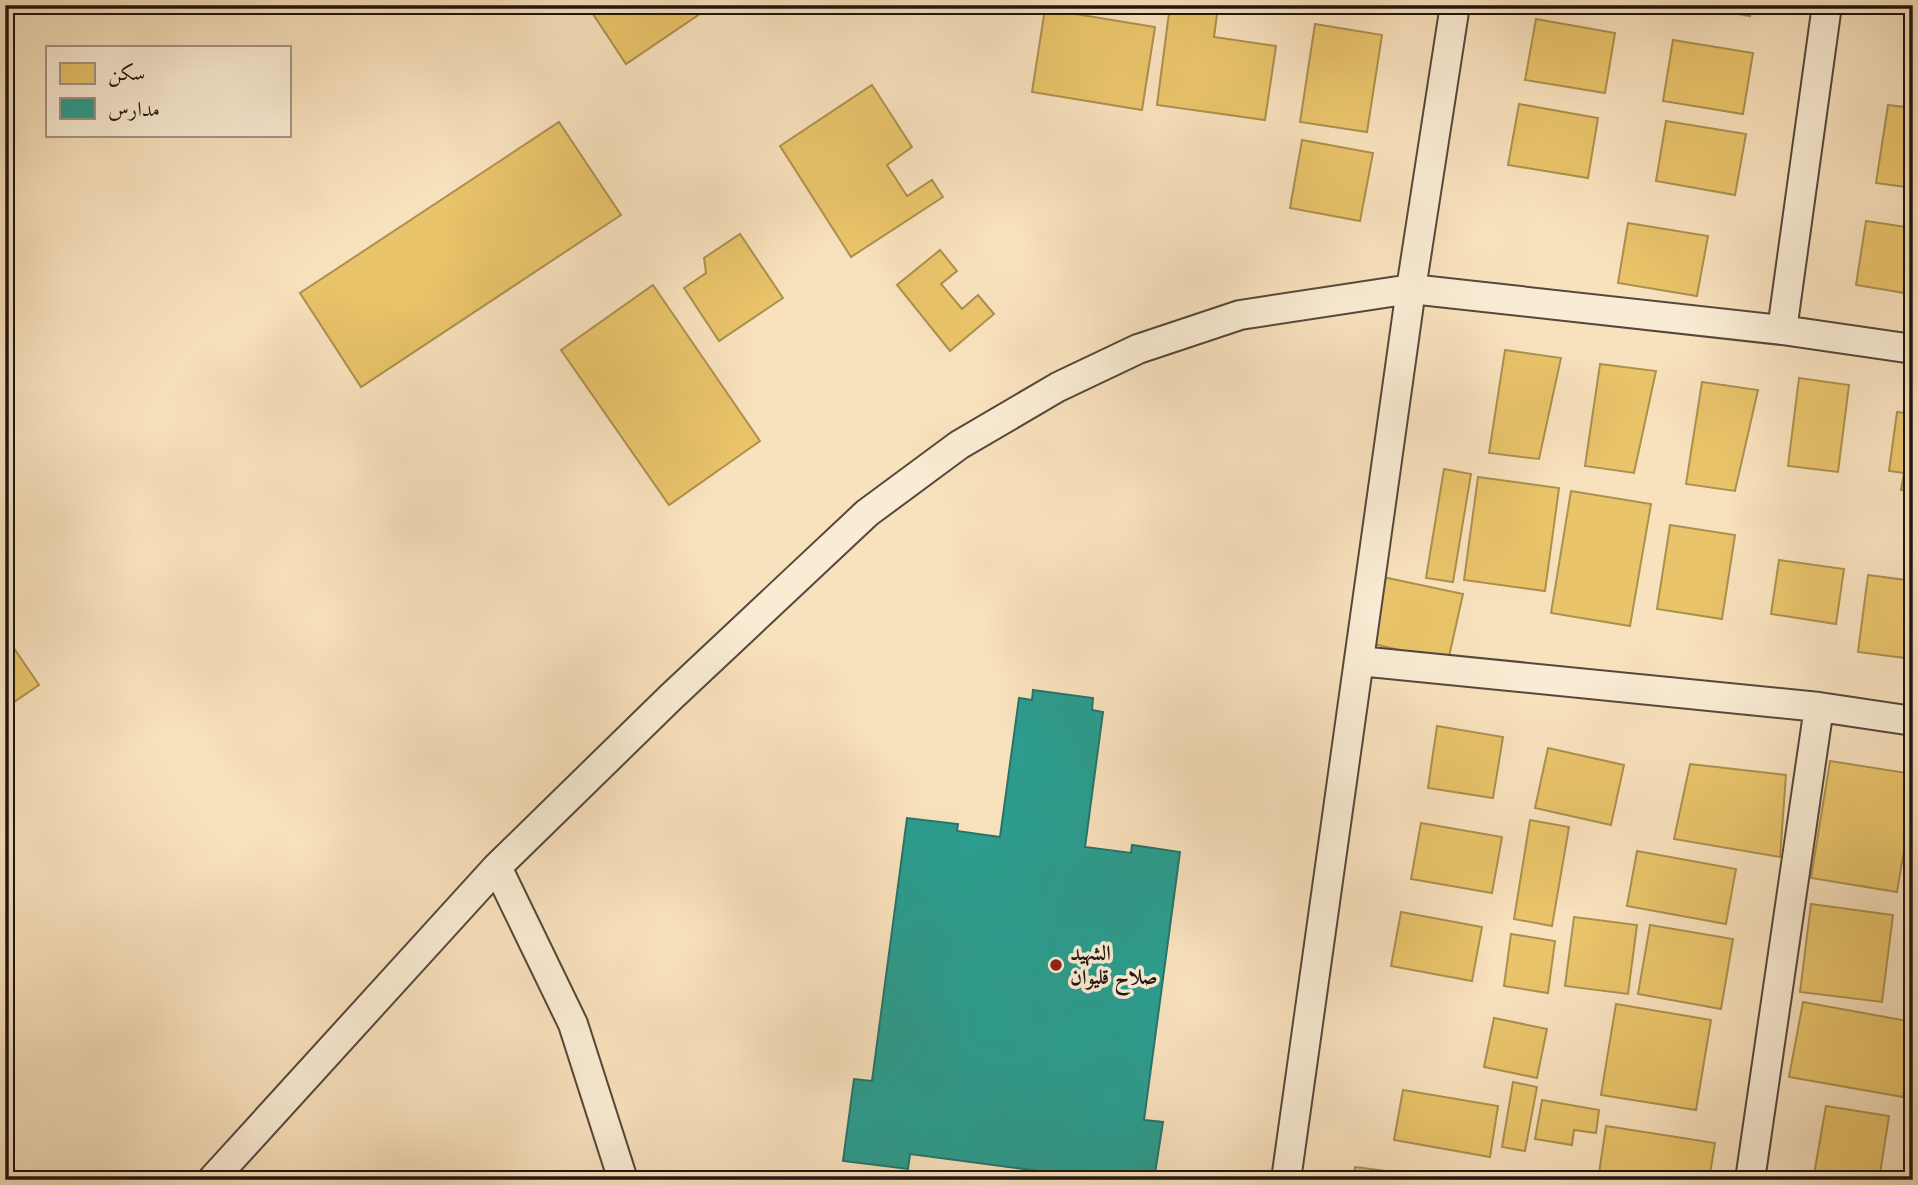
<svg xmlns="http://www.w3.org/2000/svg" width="1918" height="1185" font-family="'Libre Caslon Text',Amiri,serif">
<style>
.homes{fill:#e9c46a;stroke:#ac904e;stroke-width:2}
.schools{fill:#2a9d8f;stroke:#277468;stroke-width:2}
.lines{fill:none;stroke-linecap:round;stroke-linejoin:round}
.minor-casing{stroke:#55483a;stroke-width:32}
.minor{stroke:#faecd4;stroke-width:28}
.poi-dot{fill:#8f2418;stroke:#faecd4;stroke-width:2.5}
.labels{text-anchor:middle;stroke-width:7;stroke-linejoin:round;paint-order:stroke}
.poi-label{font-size:21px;font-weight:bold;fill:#1f150e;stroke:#faecd4;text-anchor:start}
</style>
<rect width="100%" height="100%" fill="#f8e1bd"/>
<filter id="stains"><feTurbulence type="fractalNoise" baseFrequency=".00286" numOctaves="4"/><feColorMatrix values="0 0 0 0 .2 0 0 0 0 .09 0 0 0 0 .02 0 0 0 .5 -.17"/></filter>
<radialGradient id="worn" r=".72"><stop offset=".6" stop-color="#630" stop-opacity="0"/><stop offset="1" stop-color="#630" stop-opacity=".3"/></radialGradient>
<path class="homes" d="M587 5H713L626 64Z
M1170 5 1218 7 1214 37 1276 46 1265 120 1157 105Z
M1687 5H1752L1750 16Z
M1045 9 1155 27 1142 110 1032 92Z
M1536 19 1615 33 1605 93 1525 80Z
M1315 24 1382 35 1367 132 1300 122Z
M1673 40 1753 53 1743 114 1663 101Z
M872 85 912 147 887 165 907 196 932 180 943 197 851 257 780 146Z
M1519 104 1598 118 1588 178 1508 165Z
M1888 105 1913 108V188L1876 183Z
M1666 121 1746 134 1735 195 1656 181Z
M559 122 621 215 361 387 300 293Z
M1302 140 1373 153 1360 221 1290 208Z
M1866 221 1913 228V246L1905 293 1856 285Z
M1628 223 1708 236 1697 296 1618 283Z
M740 234 783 298 719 341 684 288 706 273 704 258Z
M940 250 957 271 941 284 962 309 978 295 994 314 950 351 897 285Z
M653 285 760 441 669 505 561 350Z
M1505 350 1561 358 1539 459 1489 453Z
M1600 364 1656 371 1634 473 1585 466Z
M1799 378 1849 385 1838 472 1788 466Z
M1702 382 1758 390 1735 491 1686 484Z
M1897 412 1913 414V492L1901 490 1904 473 1889 471Z
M1444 469 1471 474 1453 582 1426 578Z
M1478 477 1559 488 1545 591 1464 580Z
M1571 491 1651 504 1630 626 1551 613Z
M1670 525 1735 535 1722 619 1657 609Z
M1779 560 1844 569 1836 624 1771 614Z
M1868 575 1913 581V659L1858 652Z
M1383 577 1463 594 1448 661 1369 643Z
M5 635 39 685 5 708Z
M1437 726 1503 737 1493 798 1428 788Z
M1548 748 1624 765 1611 825 1535 808Z
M1830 761 1913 774V797L1897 892 1811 878Z
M1690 764 1786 775 1780 857 1674 839Z
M1530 820 1569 827 1552 926 1514 919Z
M1421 823 1502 837 1492 893 1411 879Z
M1637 851 1736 869 1726 924 1627 906Z
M1811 904 1893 915 1882 1002 1800 992Z
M1401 912 1482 927 1472 981 1391 966Z
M1574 917 1637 925 1628 994 1565 986Z
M1650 925 1733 939 1721 1009 1638 994Z
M1511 934 1555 941 1548 993 1504 986Z
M1803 1002 1913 1022V1041L1903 1097 1789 1077Z
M1616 1004 1711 1020 1696 1110 1601 1095Z
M1494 1018 1547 1029 1537 1078 1484 1067Z
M1513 1082 1537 1087 1525 1151 1502 1147Z
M1403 1090 1498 1106 1490 1157 1394 1140Z
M1542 1100 1599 1110 1596 1133 1574 1130 1572 1145 1535 1139Z
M1826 1106 1889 1116 1879 1180H1813Z
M1913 1108V1180H1903Z
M1606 1126 1715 1143 1709 1180H1598Z
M1355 1167 1455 1180H1353Z"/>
<path class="schools" d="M1033 690 1093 698 1092 710 1103 712 1085 847 1131 853 1132 845 1180 852 1144 1120 1163 1122 1154 1180H1083L1084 1177 910 1154 908 1169 843 1161 854 1079 872 1081 907 818 958 824 957 831 1000 837 1019 698 1032 700Z"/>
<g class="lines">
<defs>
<path id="minor" d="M1782 330 1827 5
M1359 661 1819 707 1913 721
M497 867 573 1024 623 1180
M212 1180 497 867 671 697 867 513 959 445 1058 387 1138 349 1240 315 1411 289 1782 330 1913 349
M1286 1180 1411 289 1455 5
M1750 1180 1819 707"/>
</defs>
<use href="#minor" class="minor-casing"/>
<use href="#minor" class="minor"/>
</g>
<circle class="poi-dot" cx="1056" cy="965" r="7"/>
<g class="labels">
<g class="poi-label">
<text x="1070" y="960">الشهيد<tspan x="1070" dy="24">صلاح قليوان</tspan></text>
</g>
</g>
<rect width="1918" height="1185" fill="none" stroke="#f8e1bd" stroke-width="28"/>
<rect x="7" y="7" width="1904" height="1171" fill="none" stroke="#1f150e" stroke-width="3.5"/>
<rect x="14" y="14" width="1890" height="1157" fill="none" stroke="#1f150e" stroke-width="2"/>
<rect x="46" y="46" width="245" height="91" fill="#faecd4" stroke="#a29685" stroke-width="2"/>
<rect x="60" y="63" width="35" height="21" fill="#e9c46a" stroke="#a29685" stroke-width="2"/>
<text x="108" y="80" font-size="21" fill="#1f150e">سكن</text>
<rect x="60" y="98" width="35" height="21" fill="#2a9d8f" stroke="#a29685" stroke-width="2"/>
<text x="108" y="116" font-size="21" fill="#1f150e">مدارس</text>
<rect width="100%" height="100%" filter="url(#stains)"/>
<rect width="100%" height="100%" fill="url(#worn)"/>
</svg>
